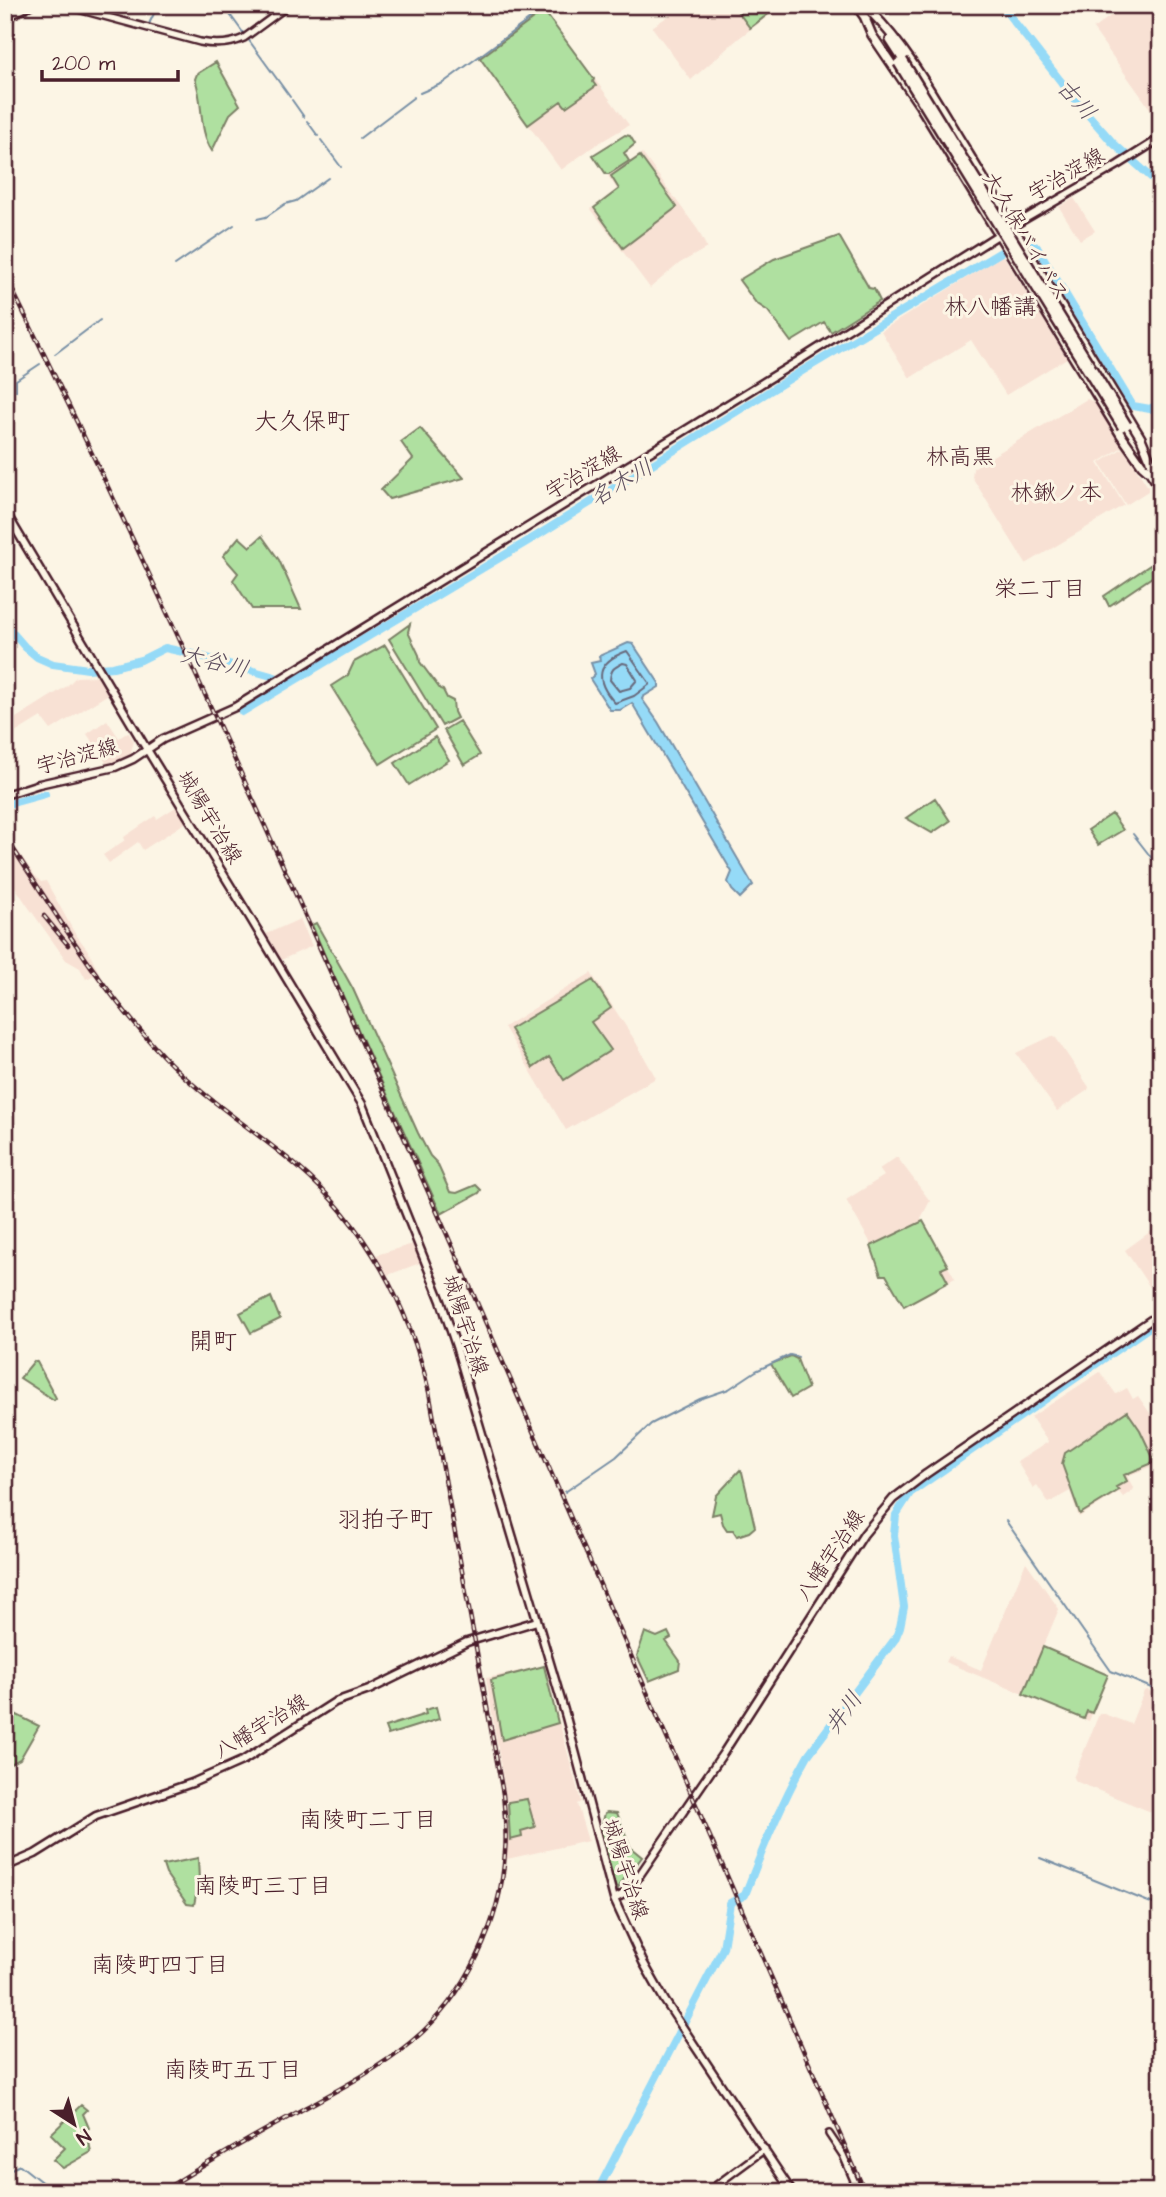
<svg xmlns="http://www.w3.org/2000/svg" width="1166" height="2197" font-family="'Architects Daughter','Klee One',sans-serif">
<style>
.built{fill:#f8e1d4}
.green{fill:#afe0a0;stroke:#7c8066;stroke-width:2}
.water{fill:#95daf7;stroke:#778fa5;stroke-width:2}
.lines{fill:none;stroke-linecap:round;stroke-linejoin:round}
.shore{stroke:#686a7d;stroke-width:2}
.stream{stroke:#778fa5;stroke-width:2}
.river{stroke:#95daf7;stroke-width:8}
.secondary-casing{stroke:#4a1f2b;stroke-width:10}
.primary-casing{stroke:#4a1f2b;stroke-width:11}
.highway-casing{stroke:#4a1f2b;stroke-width:12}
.secondary{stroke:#fcf5e5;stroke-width:5}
.primary{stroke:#fcf5e5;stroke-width:6}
.highway{stroke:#fcf5e5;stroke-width:7}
.rail-casing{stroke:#4a1f2b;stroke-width:4.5}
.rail{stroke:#fcf5e5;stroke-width:2;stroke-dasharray:5;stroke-linecap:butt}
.highway-bridge-casing{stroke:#4a1f2b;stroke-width:12;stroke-linecap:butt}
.highway-bridge{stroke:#fcf5e5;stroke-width:7}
.labels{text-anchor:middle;stroke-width:6;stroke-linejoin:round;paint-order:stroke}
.street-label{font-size:21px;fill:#4a1f2b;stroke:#fcf5e5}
.water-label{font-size:23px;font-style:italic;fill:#5d4e5e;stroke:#fcf5e5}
.neighbourhood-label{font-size:23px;fill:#4a1f2b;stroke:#fcf5e5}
.quarter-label{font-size:24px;fill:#4a1f2b;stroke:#fcf5e5}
</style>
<rect width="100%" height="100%" fill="#fcf5e5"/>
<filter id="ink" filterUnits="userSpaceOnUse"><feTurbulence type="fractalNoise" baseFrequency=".0143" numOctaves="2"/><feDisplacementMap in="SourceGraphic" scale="14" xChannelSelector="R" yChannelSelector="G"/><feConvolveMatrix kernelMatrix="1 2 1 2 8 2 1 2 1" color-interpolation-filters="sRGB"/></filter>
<g filter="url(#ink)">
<path class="built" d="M685 5H783L739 38 691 80 652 27Z
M1125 5H1146L1161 25V124L1093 29Z
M544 11 629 125 594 146 561 170 480 58Z
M642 153 698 230 707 248 680 263 650 288 591 209 617 189 608 176Z
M1074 198 1095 231 1080 240 1059 207Z
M1003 255 1067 358 1006 395 971 340 910 378 881 331Z
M1087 399 1094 402 1122 447 1098 463 1124 505 1026 564 972 477 973 468Z
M1123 448 1148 487V491L1126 505 1100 463Z
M99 676 110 693 51 730 41 717 15 733 8 723 67 686 76 677Z
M107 720 119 738 128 732 134 741 130 755 107 764 87 734Z
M179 805 188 821 143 850 138 842 109 863 103 855 125 840 124 837 155 816 157 819Z
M5 833 35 876 41 882 46 881 74 932 87 949 99 973 86 979 80 968 66 960 27 905 11 881 5 863Z
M300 919 312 946 281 960 266 934Z
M591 973 634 1039 656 1078 566 1130 504 1027Z
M1052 1036 1056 1038 1089 1087 1088 1090 1057 1111 1016 1053Z
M897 1157 930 1201 921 1218 955 1279 904 1306 886 1275H881L869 1240 846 1200 884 1176 879 1169Z
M1161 1224V1304L1125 1250Z
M413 1244 420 1263 388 1275 376 1255Z
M1100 1372 1116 1394 1127 1388 1133 1399 1138 1396 1152 1416 1161 1411V1445L1151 1450 1158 1464 1127 1476 1134 1489 1123 1497 1119 1492 1079 1517 1070 1491 1049 1503 1037 1485 1033 1488 1017 1462 1048 1442 1031 1417Z
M1026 1562 1059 1609 1043 1647 1108 1675 1089 1721 945 1662 948 1656 981 1670Z
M544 1666 581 1802 577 1804 588 1841 507 1859V1802L486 1678Z
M1147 1690 1161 1696V1816L1075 1781 1073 1778 1099 1714 1101 1713 1131 1724 1144 1691Z"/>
<path class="green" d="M733 5H780L750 28Z
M544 11 594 79 593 82 596 86 566 107 561 101 528 125 480 58Z
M216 62 240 105 230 114 212 151C198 129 204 103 195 79L197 74Z
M625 135 630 136 635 144 624 153 629 161 609 174H606L593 155Z
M640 156 677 207 623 248 594 208 619 189 611 176Z
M839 236 869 288 874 289 880 301 831 332 824 322 791 342 768 311 756 303 739 280 774 259Z
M420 428 464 478 389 499 381 490 413 459 401 442Z
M262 536 279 560 301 609H252L233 580 238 573 223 556 239 537 250 547Z
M1156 561 1161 565V571L1109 606 1104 596Z
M410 624 408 632 419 655 420 662 440 689 443 690 447 698 453 701 454 712 457 718 442 726 389 639Z
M385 645 436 729 380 764 331 686 348 675 354 662Z
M459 721 480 755 464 765 444 730Z
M435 737 449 760 409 785 395 763Z
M935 798 950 821 932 833 906 818Z
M1112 814 1123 830 1098 845 1088 830Z
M316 923 353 989 418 1133 430 1156 437 1163 450 1192 457 1193 476 1185 481 1190 479 1193 441 1214 326 958 312 925Z
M593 980 611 1008 591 1022 611 1050 564 1080 549 1057 533 1068 510 1029Z
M923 1221 948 1266 941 1269 948 1282 904 1306 886 1275H881L871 1246Z
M271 1297 280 1319 251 1333 240 1313Z
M791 1356 797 1359 808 1388 791 1398 771 1364Z
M34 1361 37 1362 56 1398 54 1400 20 1378Z
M1127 1411 1140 1430 1155 1462 1124 1475 1127 1481 1116 1487 1119 1490 1080 1514 1062 1464 1065 1453Z
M740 1470 742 1472 755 1527 749 1532 737 1536 733 1530H727L723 1524 720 1513 712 1515 716 1496Z
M645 1632 657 1637 668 1632 671 1638 666 1641 680 1661 679 1669 649 1681 637 1656Z
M1043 1647 1108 1675 1092 1713 1087 1711 1084 1719 1023 1694Z
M544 1666 558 1723 502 1740 491 1680Z
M436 1707 439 1719 388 1735 385 1727 426 1714 425 1710Z
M5 1709 39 1726 20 1759 5 1767Z
M527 1799 535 1827 521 1831 522 1837 510 1840 508 1802Z
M607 1812 617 1813 631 1848 642 1857 633 1869 631 1868C626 1875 623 1882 617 1890L615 1889 600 1834 605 1813Z
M198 1858 199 1880 194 1905 187 1904 166 1874 163 1865Z
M81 2105 87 2110 83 2114 89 2128 83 2133 85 2134V2139L89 2142 91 2152 63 2168 53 2160 65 2148 51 2134Z"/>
<path class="water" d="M628 643 633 644 659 683V687L643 697 642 699 658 722 753 885 740 898 732 890 728 882 732 872 632 703 620 710H610L590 679 595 674 591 663 600 661 599 656Z"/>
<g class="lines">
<path class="shore" d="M627 651 650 684 634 696 615 703C593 679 597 662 627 651Z
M623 663 627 664 637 680 630 688 619 691 610 680C611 669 613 668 623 663Z"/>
<path class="stream" d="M223 5 244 34
M149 24 158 5
M248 39 290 97
M420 93 443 83 549 5
M292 100 304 117
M307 121 318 136
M360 138 414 97
M321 140 341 167
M257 219 266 217 285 204 296 201 328 178
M175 265 234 225
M55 354 100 320
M16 391V380L40 364
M1133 834 1161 870
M565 1492 616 1457 651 1424 700 1399 729 1389 756 1371 790 1355 798 1357
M1006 1521 1111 1671 1161 1692
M1040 1858 1161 1907
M5 2170 7 2171 20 2165 54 2192"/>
<path class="river" d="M1001 5 1077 102 1113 143 1161 186
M1027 243 1037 247 1133 406 1150 409 1161 402
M5 624 25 647 37 657 53 664 88 669 113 667 141 660 165 648 197 655 275 677
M242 712 538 535 802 371 1001 252
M5 805 45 794
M597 2192 723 1948 730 1903 745 1895C763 1847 783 1799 808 1755L895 1639 900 1627 904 1607 894 1535 896 1515 910 1493 1161 1319"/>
<defs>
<path id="secondary" d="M63 5 200 42C215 45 229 45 244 38L289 5
M5 19 31 5
M829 2134 843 2155 859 2192
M707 2192 765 2149"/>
<path id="primary" d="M1011 227 1118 165 1161 138
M5 511 143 743 249 916 362 1104 441 1301 456 1346 566 1717 614 1899 643 1962 665 2001 792 2192
M5 795 39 784 115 767 133 759 163 739 235 707 798 361 1001 233
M5 1867 35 1854 96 1816 192 1783 244 1760 335 1702 369 1690 467 1642 537 1621
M614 1899 628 1892 724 1752 864 1534 893 1499 926 1474 1161 1313"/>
<path id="highway" d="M856 5 866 19
M871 12C912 53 939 107 970 156 1028 250 1085 344 1141 438L1151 462
M864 16 872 35 920 106 1121 435 1142 465 1150 472
M890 40 903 60
M1150 460 1161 477
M1148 469 1161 489"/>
</defs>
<use href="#secondary" class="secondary-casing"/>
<use href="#primary" class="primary-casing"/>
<use href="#highway" class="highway-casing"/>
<use href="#secondary" class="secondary"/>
<use href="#primary" class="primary"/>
<use href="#highway" class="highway"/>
<defs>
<path id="rail" d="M5 275C168 603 316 938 464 1273 598 1579 731 1886 865 2192
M5 836C54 911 101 990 163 1056 203 1098 253 1129 298 1167 366 1225 409 1306 429 1392L503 1794C505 1814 507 1833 505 1852 501 1923 466 1997 411 2042 378 2069 340 2089 303 2109 255 2136 207 2162 161 2192
M44 916 68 945"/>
</defs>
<use href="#rail" class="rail-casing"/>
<use href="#rail" class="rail"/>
<defs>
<path id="highway-bridge" d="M903 60 1127 425
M898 63 1122 427"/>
</defs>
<use href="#highway-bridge" class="highway-bridge-casing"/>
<use href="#highway-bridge" class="highway-bridge"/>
</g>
</g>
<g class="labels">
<g class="street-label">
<text transform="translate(1066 174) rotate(-30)" y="7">宇治淀線</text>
<text transform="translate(1026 236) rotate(59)" y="7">大久保バイパス</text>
<text transform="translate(583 472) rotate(-31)" y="7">宇治淀線</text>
<text transform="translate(77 756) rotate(-15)" y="7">宇治淀線</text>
<text transform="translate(210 817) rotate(59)" y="7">城陽宇治線</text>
<text transform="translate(466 1325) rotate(72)" y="7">城陽宇治線</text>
<text transform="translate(830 1555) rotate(-56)" y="7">八幡宇治線</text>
<text transform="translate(261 1726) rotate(-31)" y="7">八幡宇治線</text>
<text transform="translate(626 1869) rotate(72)" y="7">城陽宇治線</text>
</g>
<g class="water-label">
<text transform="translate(1077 99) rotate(49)" y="8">古川</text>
<text transform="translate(621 482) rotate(-31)" y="8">名木川</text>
<text transform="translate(215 661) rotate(14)" y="8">大谷川</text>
<text transform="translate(843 1712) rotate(-54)" y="8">井川</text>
</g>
<g class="neighbourhood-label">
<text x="990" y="314">林八幡講</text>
<text x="960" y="464">林高黒</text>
<text x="1056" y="500">林鍬ノ本</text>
<text x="1040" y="596">栄二丁目</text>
<text x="368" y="1827">南陵町二丁目</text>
<text x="263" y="1893">南陵町三丁目</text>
<text x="160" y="1972">南陵町四丁目</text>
<text x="233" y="2077">南陵町五丁目</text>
</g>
<g class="quarter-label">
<text x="302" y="429">大久保町</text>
<text x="213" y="1349">開町</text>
<text x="385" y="1527">羽拍子町</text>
</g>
</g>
<rect width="1166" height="2197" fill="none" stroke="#fcf5e5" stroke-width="28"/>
<rect x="14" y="14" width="1138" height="2169" fill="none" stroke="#4a1f2b" stroke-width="2.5" filter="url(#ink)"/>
<g transform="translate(74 2124) rotate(144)" stroke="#fcf5e5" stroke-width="5" paint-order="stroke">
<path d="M0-5L12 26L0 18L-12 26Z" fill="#4a1f2b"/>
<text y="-10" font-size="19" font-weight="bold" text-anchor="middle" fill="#4a1f2b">N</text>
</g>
<path d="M42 70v10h136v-10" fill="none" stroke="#4a1f2b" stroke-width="3.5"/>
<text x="52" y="70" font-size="21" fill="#4a1f2b" stroke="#fcf5e5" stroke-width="5" paint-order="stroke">200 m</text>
</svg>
